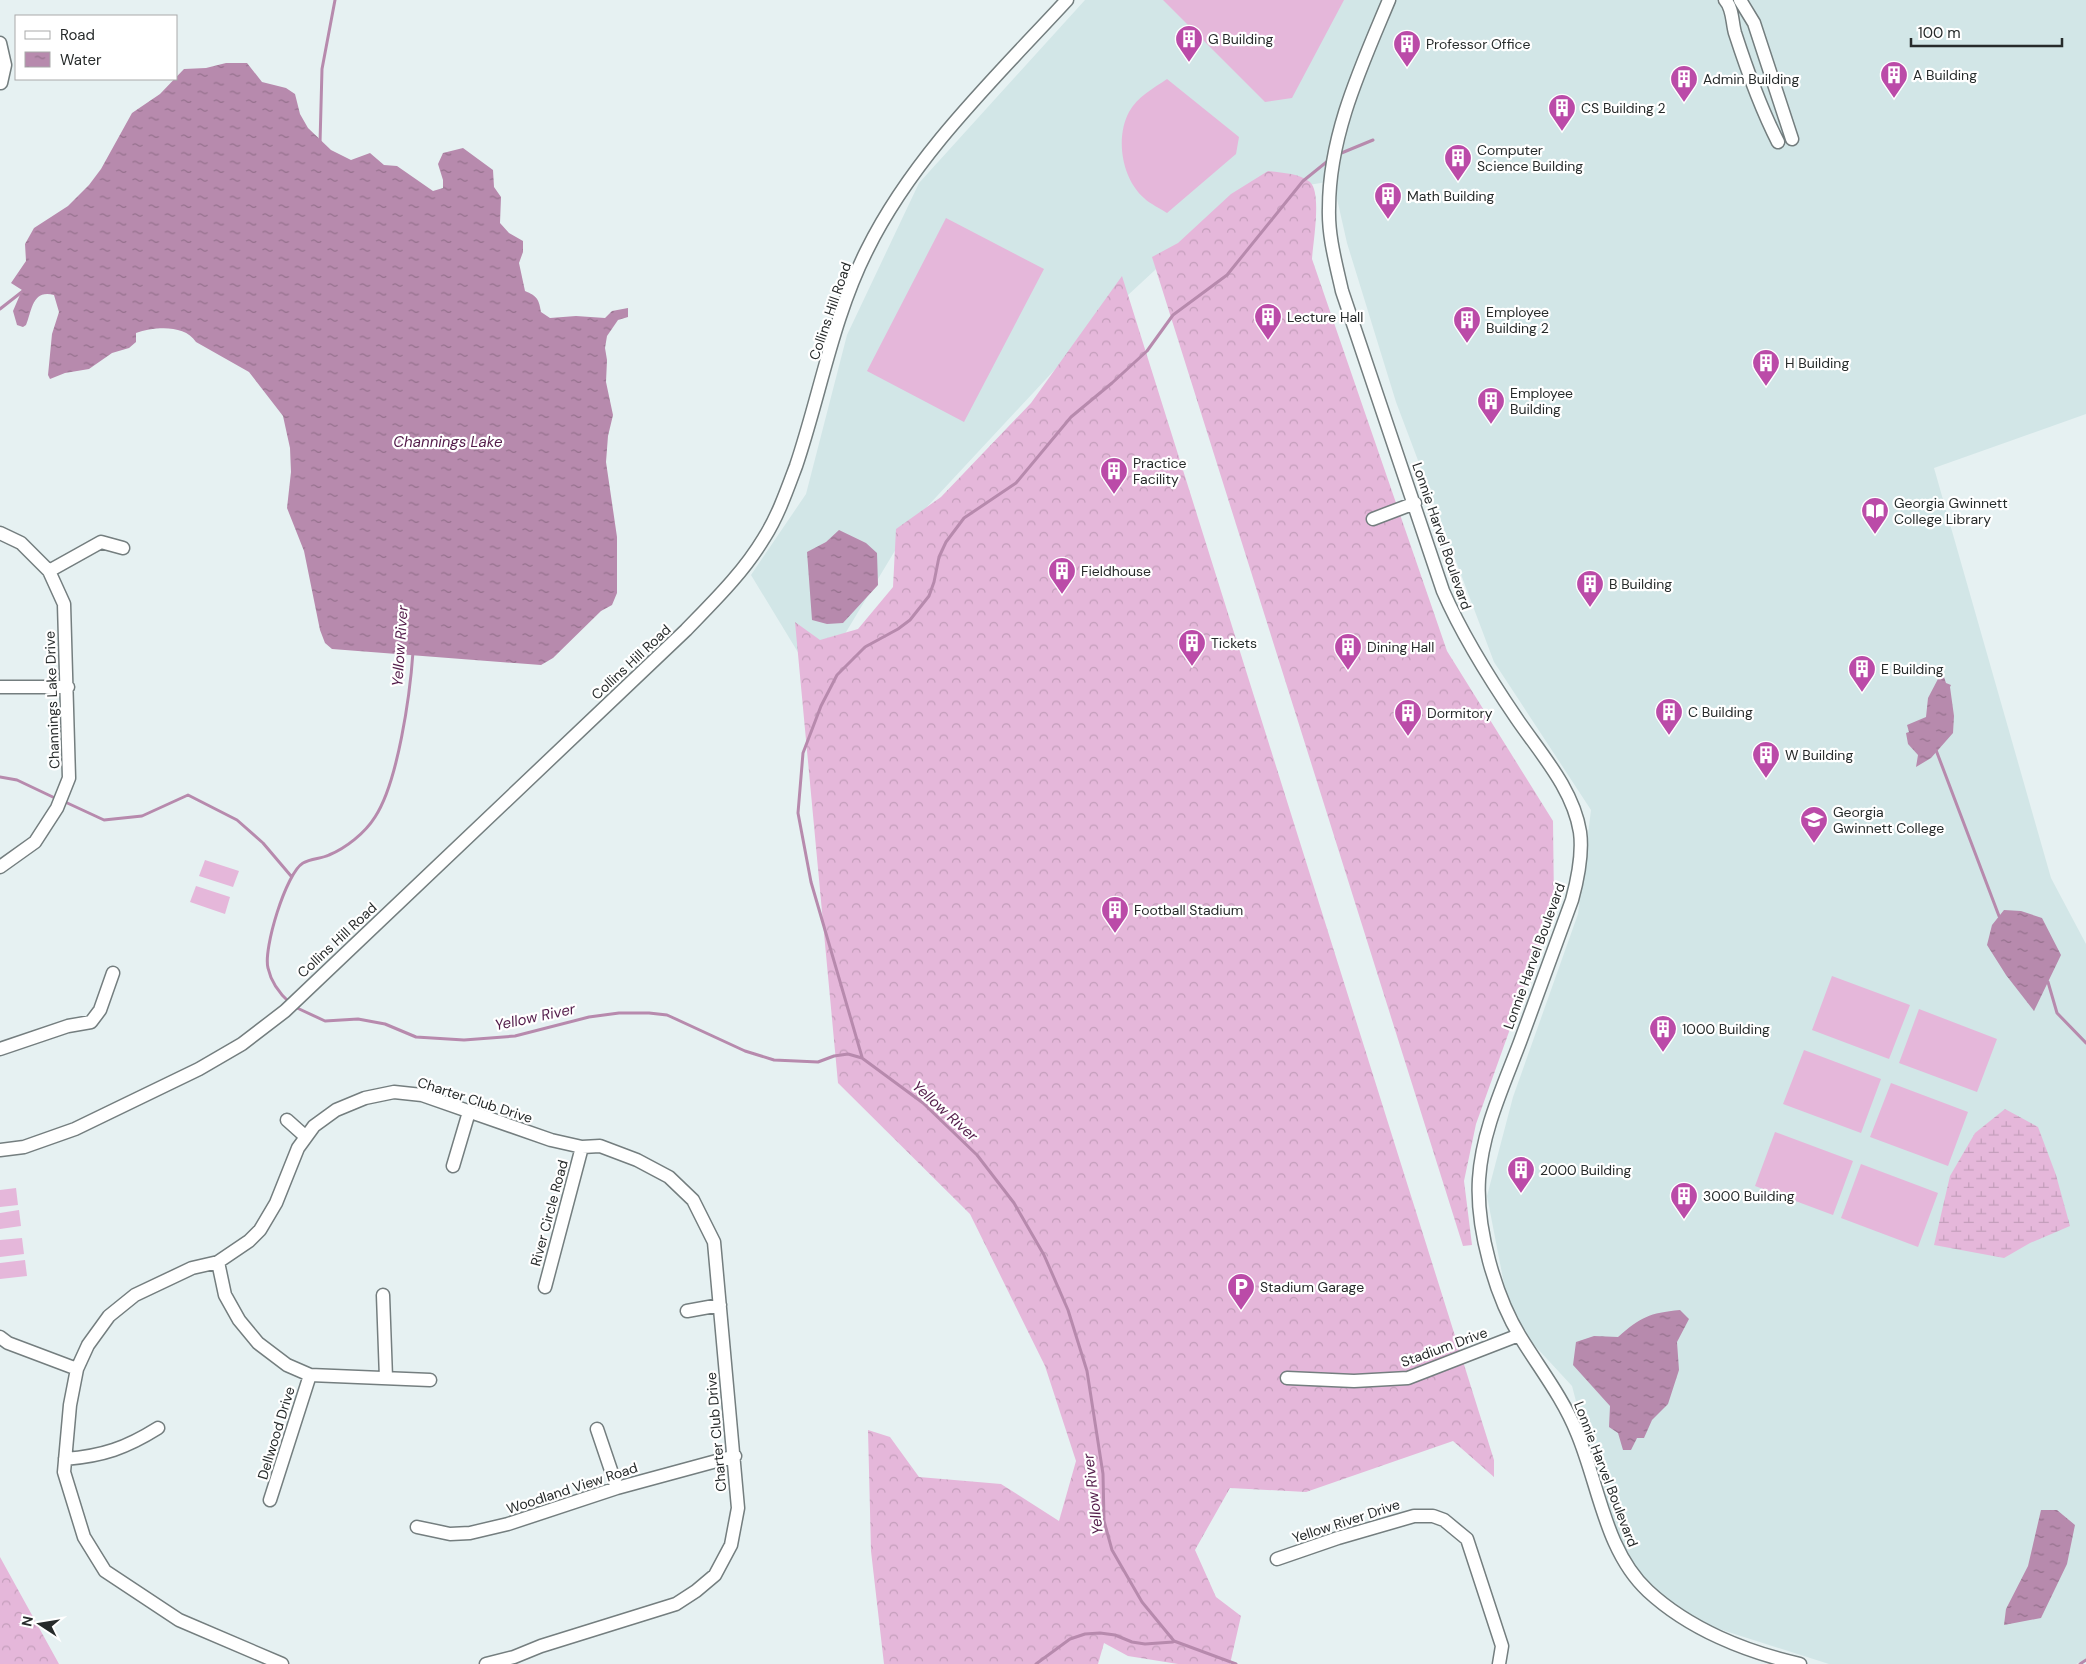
<svg xmlns="http://www.w3.org/2000/svg" width="2086" height="1664" font-family="'DM Sans',sans-serif">
<style>
.built{fill:#d2e6e7}
.forest{fill:url(#forest-crowns)}
.wetland{fill:url(#wetland-marsh)}
.garden{fill:#e5b7da}
.water{fill:url(#water-ripples)}
.lines{fill:none;stroke-linecap:round;stroke-linejoin:round}
.stream{stroke:#b78aad;stroke-width:3}
.minor-casing{stroke:#747e7f;stroke-width:15}
.minor{stroke:#fff;stroke-width:12}
.labels{text-anchor:middle;stroke-width:4.5;stroke-linejoin:round;paint-order:stroke}
.poi-label{font-size:14px;fill:#272b2b;stroke:#fff;text-anchor:start}
.street-label{font-size:14px;fill:#272b2b;stroke:#fff}
.water-label{font-size:15px;font-style:italic;fill:#531c4a;stroke:#fff}
</style>
<defs>
<pattern id="forest-crowns" width="20" height="18" patternUnits="userSpaceOnUse" patternTransform="scale(1.25)"><rect width="20" height="18" fill="#e5b7da"/><path d="M2 6a3 3 0 1 1 6 0M12 15a3 3 0 1 1 6 0" fill="none" stroke="#c49ebb"/></pattern>
<pattern id="wetland-marsh" width="20" height="14" patternUnits="userSpaceOnUse" patternTransform="scale(1.25)"><rect width="20" height="14" fill="#e5b7da"/><path d="M1 5h8M5 5V1M11 12h8M15 12V8" fill="none" stroke="#c49ebb"/></pattern>
<pattern id="water-ripples" width="26" height="14" patternUnits="userSpaceOnUse" patternTransform="scale(1.25)"><rect width="26" height="14" fill="#b78aad"/><path d="M2 4q2-2 4 0t4 0M15 11q2-2 4 0t4 0" fill="none" stroke="#95718d"/></pattern>
</defs>
<rect width="100%" height="100%" fill="#e6f1f2"/>
<path class="built" d="M1085 0H2086V414L1934 468 2051 878 2086 944V1659L2076 1664H1829L1669 1613 1615 1549 1572 1386 1511 1320 1487 1196 1513 1097 1578 914 1591 810 1494 662 1396 402 1347 243 1333 181 1234 197 1101 320 911 524 816 682 751 575 806 494 847 335 919 183Z"/>
<path class="forest" d="M1268 171C1282 173 1299 173 1310 182 1322 193 1313 242 1312 259L1447 651 1553 821 1554 906 1476 1124 1464 1181 1472 1245 1463 1246 1152 257 1178 243 1231 194Z
M1122 276 1494 1460V1477L1453 1441 1306 1492 1230 1488 1195 1550 1216 1597 1241 1616 1230 1664H1178L1128 1656 1104 1643 1098 1664H884L871 1551 868 1430 890 1437 919 1477 1001 1484 1059 1521 1076 1461 1045 1366 970 1214 838 1083 795 622 820 640 858 629 893 587 896 529 941 497 1031 403Z
M0 1557 59 1664H0Z"/>
<path class="wetland" d="M2005 1109 2038 1127 2056 1175 2070 1226 2030 1243 2004 1258 1934 1245 1950 1176 1975 1133Z"/>
<path class="garden" d="M1163 0H1344L1292 98 1265 102Z
M1167 79 1239 137 1236 154 1167 213C1160 208 1150 204 1144 198 1122 179 1115 138 1129 112 1137 97 1154 88 1167 79Z
M946 218 1044 269 964 422 867 371Z
M205 860 239 871 233 887 199 876Z
M196 886 230 897 225 914 190 902Z
M1832 976 1910 1005 1889 1059 1812 1030Z
M1919 1009 1997 1039 1977 1092 1899 1063Z
M1804 1050 1881 1079 1861 1133 1783 1104Z
M1891 1083 1968 1112 1948 1166 1870 1137Z
M1775 1132 1853 1161 1833 1215 1755 1186Z
M1861 1164 1938 1193 1918 1247 1841 1218Z
M16 1188 18 1205 0 1207V1190Z
M19 1210 21 1226 0 1229V1213Z
M22 1238 24 1254 0 1257V1240Z
M25 1260 27 1276 0 1279V1263Z"/>
<path class="water" d="M226 63H247L262 82 286 88 295 94 300 114 308 128 331 150 351 160 370 153 384 165 397 166 433 191 443 188V180L438 164 443 153 463 148 493 170 494 187 501 197 500 223 509 233 523 241V252L519 263 525 291C537 296 539 299 541 312L550 318 576 316 605 318 612 311 628 308V317L618 320 607 336 605 348 607 360 606 382 613 415 608 436 606 462 617 537V593L612 605 601 611 553 658 541 665 332 649 325 643 320 630 304 551 287 508 291 472 290 448 283 416 249 372 196 342C184 324 154 327 136 333V342L129 348 112 353 89 369 65 373 50 379 48 375 52 334 59 312 54 295C32 289 32 311 26 325L23 327 17 325 13 311 22 290 11 283 26 261 25 244 34 228 68 206 89 185 101 169 132 113 160 94 184 69 206 68Z
M839 530 866 543 877 553 878 585 843 623 827 624 812 620 807 552 826 542Z
M1939 677H1944L1946 683 1951 685 1950 687 1954 716 1953 733 1931 758 1916 767 1918 755 1908 744 1906 733 1909 732 1907 725 1926 717 1928 698Z
M2004 910 2021 911 2042 918 2061 955 2034 1011 2006 975 1987 945 1992 925Z
M1680 1310 1689 1319 1677 1342 1679 1370 1668 1404 1652 1420 1644 1438H1637L1631 1450H1623L1618 1433 1609 1427 1610 1406 1573 1365 1576 1342 1594 1336 1618 1337C1641 1317 1649 1313 1680 1310Z
M2041 1510H2057L2075 1525 2067 1564 2041 1618 2004 1625 2006 1609 2028 1566Z"/>
<g class="lines">
<path class="stream" d="M320 143 322 69 335 0
M1339 154 1373 140
M0 309 23 291
M1936 750 1999 916
M0 777 17 780 57 799
M63 801 104 820 142 816 188 795 237 820 263 843 291 876
M2048 982 2057 1013 2086 1043
M290 1003C280 994 271 982 268 968 263 949 286 873 303 863 311 858 321 859 329 855 346 848 365 833 375 817 398 782 410 695 413 652
M295 1007 325 1021 358 1019 385 1024 416 1037 464 1040 515 1036 589 1017 619 1013H649L667 1015 745 1051 774 1060 818 1062 834 1056 848 1054 862 1058 923 1103 977 1155 1014 1203 1044 1255 1068 1310 1087 1371 1103 1474 1104 1521 1112 1550 1142 1602 1174 1641 1236 1664
M862 1057 811 882 798 813 803 753 821 706 837 675 865 647 898 629 910 620 929 596 934 582 939 557 946 542 964 518 1016 483 1071 417 1112 383 1147 351 1173 315 1227 275 1303 181 1329 160
M1036 1664 1070 1639 1085 1634 1100 1633 1115 1635 1132 1642 1145 1644 1173 1642
M2080 1664 2086 1660"/>
<defs>
<path id="minor" d="M1389 0C1361 67 1329 135 1329 208 1328 236 1336 264 1342 291L1443 591C1463 637 1489 678 1517 719 1541 754 1573 789 1580 832 1583 854 1578 878 1572 900 1555 947 1537 995 1520 1042 1503 1087 1482 1131 1479 1179 1476 1228 1495 1296 1521 1338 1540 1369 1563 1398 1577 1433 1599 1485 1605 1551 1648 1591 1689 1629 1746 1652 1800 1664
M1725 0C1733 8 1732 23 1735 33 1747 70 1760 107 1778 142
M1740 0 1754 23 1792 139
M0 43 5 65 1 83
M1373 519 1415 503
M0 533 21 543 49 571 64 604 69 778 57 808 35 842 0 867
M49 571 101 542 123 548
M0 687H68
M0 1049 68 1026 91 1022 100 1010 113 973
M287 1120 306 1137
M0 1150 24 1147 75 1129 199 1069 242 1044 285 1011 686 630C714 601 743 573 764 538 778 516 787 490 796 466 820 395 833 317 867 250 914 155 995 78 1067 0
M453 1166 469 1112
M218 1262 225 1295 239 1320 258 1343 287 1365 310 1375 430 1380
M545 1287 582 1147
M383 1295 386 1378
M687 1311 720 1305
M0 1337 8 1343 77 1369
M1287 1378 1354 1381 1408 1378 1519 1335
M597 1429 617 1488
M65 1459C103 1456 126 1448 158 1428
M270 1500 310 1375
M417 1527 450 1534 470 1533 508 1524 617 1488 735 1456
M1277 1559 1338 1538 1414 1516H1433L1444 1520 1467 1539 1502 1646 1499 1664
M282 1664 179 1620 105 1571 84 1537 64 1472 70 1405 77 1369 88 1345 109 1316 135 1295 192 1268 218 1262 249 1241 260 1230 276 1203 298 1148 314 1126 336 1110 365 1098 394 1092 422 1095 551 1140 582 1147 600 1146 637 1160 669 1177 693 1200 714 1242 738 1508 731 1545 715 1575 696 1591 676 1604 541 1646 514 1657 486 1664"/>
</defs>
<use href="#minor" class="minor-casing"/>
<use href="#minor" class="minor"/>
</g>
<defs>
<symbol id="building-pin" viewBox="-11 -11 22 30"><path d="M0 17L-7.5 6A9.5 9.5 0 1 1 7.5 6Z" fill="#bb4ba8" stroke="#fff"/><path d="M-4-6H4V6H1V3H-1V6H-4ZM-2.5-4.3h1.7v1.8h-1.7ZM.8-4.3h1.7v1.8H.8ZM-2.5-1h1.7V.8h-1.7ZM.8-1h1.7V.8H.8Z" fill="#fff"/></symbol>
<symbol id="library-pin" viewBox="-11 -11 22 30"><path d="M0 17L-7.5 6A9.5 9.5 0 1 1 7.5 6Z" fill="#bb4ba8" stroke="#fff"/><path d="M-6-4Q-3-5.5-.7-3.5V5Q-3 3-6 4ZM6-4Q3-5.5 .7-3.5V5Q3 3 6 4Z" fill="#fff"/></symbol>
<symbol id="university-pin" viewBox="-11 -11 22 30"><path d="M0 17L-7.5 6A9.5 9.5 0 1 1 7.5 6Z" fill="#bb4ba8" stroke="#fff"/><path d="M0-5L7-2L0 1L-7-2ZM-4 1L0 2.5L4 1V4Q0 6-4 4Z" fill="#fff"/></symbol>
<symbol id="parking-pin" viewBox="-11 -11 22 30"><path d="M0 17L-7.5 6A9.5 9.5 0 1 1 7.5 6Z" fill="#bb4ba8" stroke="#fff"/><path d="M-3.5-5.5H1a3.5 3.5 0 0 1 0 7H-1V5.5H-3.5ZM-1-3.4V-.6H.8a1.4 1.4 0 0 0 0-2.8Z" fill="#fff"/></symbol>
</defs>
<g fill-rule="evenodd">
<use href="#building-pin" x="1173" y="23" width="32" height="43"/>
<use href="#building-pin" x="1391" y="28" width="32" height="43"/>
<use href="#building-pin" x="1878" y="59" width="32" height="43"/>
<use href="#building-pin" x="1668" y="63" width="32" height="43"/>
<use href="#building-pin" x="1546" y="92" width="32" height="43"/>
<use href="#building-pin" x="1442" y="142" width="32" height="43"/>
<use href="#building-pin" x="1372" y="180" width="32" height="43"/>
<use href="#building-pin" x="1252" y="301" width="32" height="43"/>
<use href="#building-pin" x="1451" y="304" width="32" height="43"/>
<use href="#building-pin" x="1750" y="347" width="32" height="43"/>
<use href="#building-pin" x="1475" y="385" width="32" height="43"/>
<use href="#building-pin" x="1098" y="455" width="32" height="43"/>
<use href="#library-pin" x="1859" y="495" width="32" height="43"/>
<use href="#building-pin" x="1046" y="555" width="32" height="43"/>
<use href="#building-pin" x="1574" y="568" width="32" height="43"/>
<use href="#building-pin" x="1176" y="627" width="32" height="43"/>
<use href="#building-pin" x="1332" y="631" width="32" height="43"/>
<use href="#building-pin" x="1846" y="653" width="32" height="43"/>
<use href="#building-pin" x="1653" y="696" width="32" height="43"/>
<use href="#building-pin" x="1392" y="697" width="32" height="43"/>
<use href="#building-pin" x="1750" y="739" width="32" height="43"/>
<use href="#university-pin" x="1798" y="804" width="32" height="43"/>
<use href="#building-pin" x="1099" y="894" width="32" height="43"/>
<use href="#building-pin" x="1647" y="1013" width="32" height="43"/>
<use href="#building-pin" x="1505" y="1154" width="32" height="43"/>
<use href="#building-pin" x="1668" y="1180" width="32" height="43"/>
<use href="#parking-pin" x="1225" y="1271" width="32" height="43"/>
</g>
<g class="labels">
<g class="poi-label">
<text x="1208" y="44">G Building</text>
<text x="1426" y="49">Professor Office</text>
<text x="1913" y="80">A Building</text>
<text x="1703" y="84">Admin Building</text>
<text x="1581" y="113">CS Building 2</text>
<text x="1477" y="155">Computer<tspan x="1477" dy="16">Science Building</tspan></text>
<text x="1407" y="201">Math Building</text>
<text x="1486" y="317">Employee<tspan x="1486" dy="16">Building 2</tspan></text>
<text x="1287" y="322">Lecture Hall</text>
<text x="1785" y="368">H Building</text>
<text x="1510" y="398">Employee<tspan x="1510" dy="16">Building</tspan></text>
<text x="1133" y="468">Practice<tspan x="1133" dy="16">Facility</tspan></text>
<text x="1894" y="508">Georgia Gwinnett<tspan x="1894" dy="16">College Library</tspan></text>
<text x="1081" y="576">Fieldhouse</text>
<text x="1609" y="589">B Building</text>
<text x="1211" y="648">Tickets</text>
<text x="1367" y="652">Dining Hall</text>
<text x="1881" y="674">E Building</text>
<text x="1688" y="717">C Building</text>
<text x="1427" y="718">Dormitory</text>
<text x="1785" y="760">W Building</text>
<text x="1833" y="817">Georgia<tspan x="1833" dy="16">Gwinnett College</tspan></text>
<text x="1134" y="915">Football Stadium</text>
<text x="1682" y="1034">1000 Building</text>
<text x="1540" y="1175">2000 Building</text>
<text x="1703" y="1201">3000 Building</text>
<text x="1260" y="1292">Stadium Garage</text>
</g>
<g class="street-label">
<text transform="translate(830 311) rotate(-71)" y="5">Collins Hill Road</text>
<text transform="translate(1442 536) rotate(71)" y="5">Lonnie Harvel Boulevard</text>
<text transform="translate(631 662) rotate(-43)" y="5">Collins Hill Road</text>
<text transform="translate(52 700) rotate(-92)" y="5">Channings Lake Drive</text>
<text transform="translate(337 940) rotate(-43)" y="5">Collins Hill Road</text>
<text transform="translate(1534 956) rotate(-70)" y="5">Lonnie Harvel Boulevard</text>
<text transform="translate(475 1100) rotate(18)" y="5">Charter Club Drive</text>
<text transform="translate(549 1213) rotate(-75)" y="5">River Circle Road</text>
<text transform="translate(1444 1347) rotate(-20)" y="5">Stadium Drive</text>
<text transform="translate(716 1432) rotate(-95)" y="5">Charter Club Drive</text>
<text transform="translate(276 1433) rotate(-73)" y="5">Dellwood Drive</text>
<text transform="translate(1606 1474) rotate(69)" y="5">Lonnie Harvel Boulevard</text>
<text transform="translate(572 1488) rotate(-18)" y="5">Woodland View Road</text>
<text transform="translate(1346 1521) rotate(-18)" y="5">Yellow River Drive</text>
</g>
<g class="water-label">
<text x="448" y="447">Channings Lake</text>
<text transform="translate(400 646) rotate(-86)" y="5">Yellow River</text>
<text transform="translate(535 1017) rotate(-12)" y="5">Yellow River</text>
<text transform="translate(945 1111) rotate(42)" y="5">Yellow River</text>
<text transform="translate(1093 1494) rotate(-97)" y="5">Yellow River</text>
</g>
</g>
<rect x="15" y="15" width="162" height="65" fill="#ffffff" stroke="#a9aaaa"/>
<rect x="25" y="31" width="25" height="8" fill="#ffffff" stroke="#a9aaaa"/>
<text x="60" y="40" font-size="15" fill="#272b2b">Road</text>
<rect x="25" y="52" width="25" height="15" fill="url(#water-ripples)" stroke="#a9aaaa"/>
<text x="60" y="65" font-size="15" fill="#272b2b">Water</text>
<g transform="translate(40 1624) rotate(282)" stroke="#ffffff" stroke-width="4" paint-order="stroke">
<path d="M0-4L9 19L0 12L-9 19Z" fill="#272b2b"/>
<text y="-8" font-size="14" font-weight="bold" text-anchor="middle" fill="#272b2b">N</text>
</g>
<path d="M1911 38v8h151v-8" fill="none" stroke="#272b2b" stroke-width="2.5"/>
<text x="1918" y="38" font-size="15" fill="#272b2b" stroke="#ffffff" stroke-width="4" paint-order="stroke">100 m</text>
</svg>
